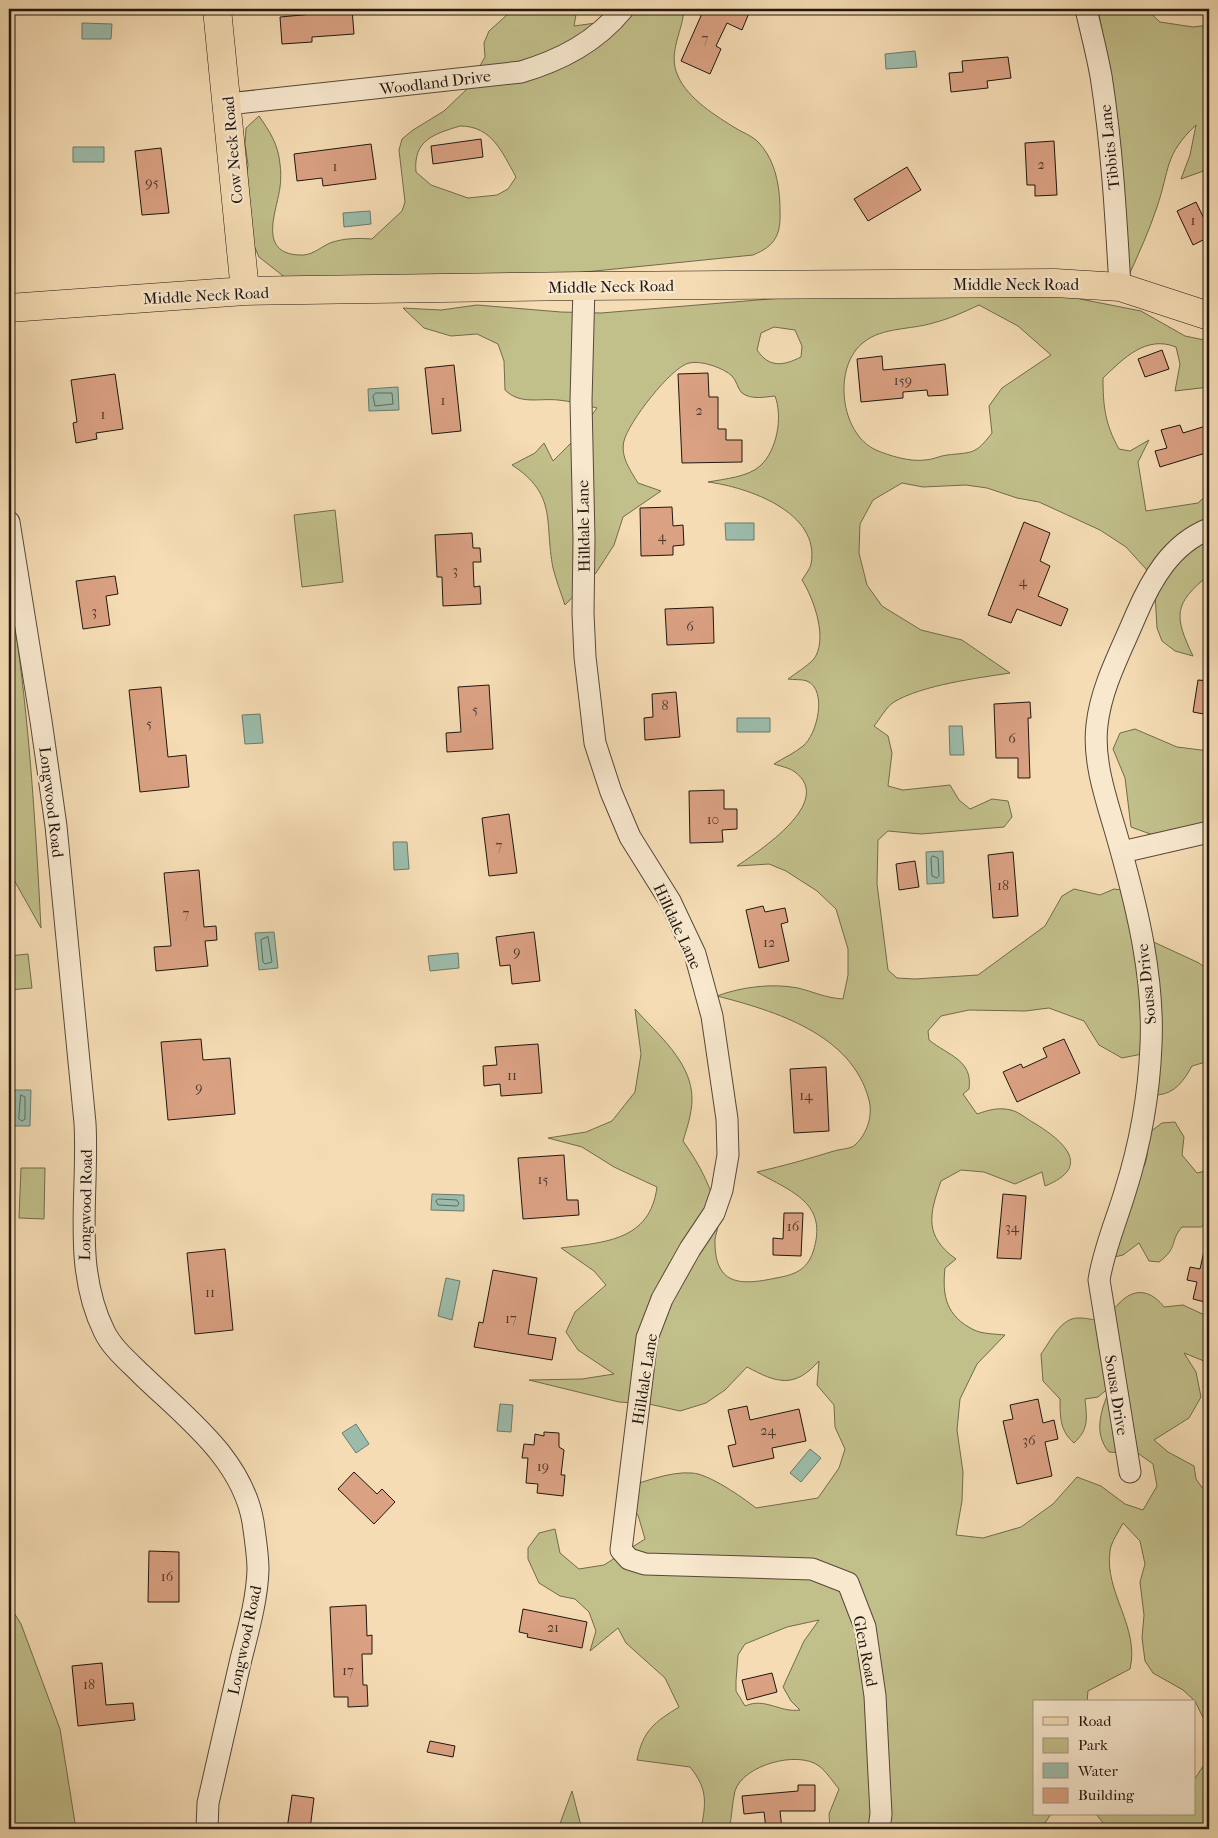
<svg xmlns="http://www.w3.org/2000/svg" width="1218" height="1838" font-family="'IM FELL French Canon',serif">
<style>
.green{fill:#c1bf8a;stroke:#716b4d;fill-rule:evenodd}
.water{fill:#9cbcab;stroke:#6b7a6d}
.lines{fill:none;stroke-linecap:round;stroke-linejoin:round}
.shore{stroke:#5e6a5e;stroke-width:1}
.building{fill:#daa183;stroke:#211710}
.minor-casing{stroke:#564839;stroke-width:23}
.major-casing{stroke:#211710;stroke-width:29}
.minor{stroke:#f8e8ce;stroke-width:21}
.major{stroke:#f5dcb4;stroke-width:28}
.labels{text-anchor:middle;stroke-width:4.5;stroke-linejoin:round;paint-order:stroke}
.number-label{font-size:14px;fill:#4f3a2d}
.street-label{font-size:16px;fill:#211710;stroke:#f8e8ce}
</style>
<rect width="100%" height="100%" fill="#f5dcb4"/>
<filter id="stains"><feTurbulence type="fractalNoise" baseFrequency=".004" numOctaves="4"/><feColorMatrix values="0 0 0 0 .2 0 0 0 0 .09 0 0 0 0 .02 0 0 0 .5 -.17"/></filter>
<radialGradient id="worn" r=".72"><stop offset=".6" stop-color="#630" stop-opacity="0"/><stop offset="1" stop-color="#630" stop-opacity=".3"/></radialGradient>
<path class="green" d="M534 9H577L574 26 596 23 622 9H684C683 31 667 53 678 76 688 99 716 116 737 129 744 133 754 137 759 143 776 161 780 188 780 211 781 235 775 246 753 255L516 279H287L259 257 252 241 244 190 248 165 245 144 246 128 259 116C270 132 278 144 280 164 281 171 281 180 280 187 277 211 257 253 299 255 312 256 319 248 330 243 344 238 358 238 372 239L402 211 405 202 399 150 402 139 413 130 444 111 466 90 485 57 484 43 489 31 508 14ZM460 126C492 126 502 152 516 177L508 189 497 195 468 198 431 185 416 172C413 140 434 134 460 126Z
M1098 9H1146L1160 22 1193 27 1209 25V169L1181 179 1190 155 1196 125C1164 155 1170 169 1157 207 1149 231 1139 253 1129 275L1108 63Z
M1060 295 1141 311 1185 336 1209 341V387L1175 391 1180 364 1176 347C1146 335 1124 358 1103 378 1103 406 1105 424 1119 449L1130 451 1149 440 1138 462 1146 511 1198 503 1209 493V575C1173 604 1174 616 1193 656L1175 651 1162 641 1157 628 1155 593 1146 569 1126 547 1100 530 1039 502 1017 498 987 488 966 485 923 487 902 483 873 500 860 524 859 553 867 585 882 606 921 630 962 640 1010 673C978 678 922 685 894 702 886 707 880 719 874 726L888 736 892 753 888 786 903 790 950 785 959 800 970 809 992 799 1008 801 1012 817 1004 827 921 834 888 831 878 840 877 884 888 970 897 978 915 979 978 975 1045 926 1062 896 1074 889 1100 895 1114 889 1121 890 1132 932 1199 963 1209 971V1061L1192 1066C1184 1080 1176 1093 1158 1095L1151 1087 1142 1054 1122 1058 1099 1045 1084 1021 1049 1008 1025 1011 969 1010 941 1016 928 1031 929 1040C949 1056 973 1060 969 1089L963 1094 977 1114C989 1110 998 1107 1011 1110 1019 1112 1027 1119 1034 1123 1064 1141 1093 1167 1045 1186L1042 1172 1015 1184 984 1172 961 1170 941 1181C929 1215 924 1236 956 1259L945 1268C942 1296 946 1316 974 1330 982 1334 996 1334 1005 1335L977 1364 960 1399 957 1430 963 1472 962 1501 956 1535 983 1538 1021 1527 1053 1504 1077 1477 1101 1486 1125 1504 1143 1510 1157 1486 1153 1464 1139 1454 1109 1452C1092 1432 1102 1408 1111 1386L1098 1397 1085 1399C1087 1419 1089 1429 1074 1443 1060 1431 1060 1417 1060 1399L1043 1381 1041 1354C1050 1342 1061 1317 1079 1318 1094 1318 1090 1323 1108 1314 1114 1310 1118 1303 1125 1298 1140 1287 1154 1294 1164 1307L1183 1305 1209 1317V1363L1184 1353 1196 1372 1201 1397 1189 1418 1154 1440 1168 1452 1194 1466 1196 1479 1209 1497V1730L1195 1701 1183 1690 1153 1673 1145 1661 1142 1638 1144 1615 1140 1582 1145 1564 1140 1541 1123 1523C1119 1531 1111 1542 1110 1551 1104 1592 1140 1627 1130 1669L1088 1691 1087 1702H1034V1814H1051L1041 1829H830L829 1814 839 1789C833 1782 826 1771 819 1766 798 1750 743 1765 735 1791 732 1803 732 1817 729 1829H701C706 1803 708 1789 690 1767L637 1760C643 1730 655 1722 679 1707L665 1678 626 1643 618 1628 590 1651 596 1631 589 1612 575 1599 560 1596 539 1583 528 1559V1548L539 1533 555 1529 560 1553 579 1569 604 1565 645 1539 638 1515 617 1490C639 1484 668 1471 692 1473 709 1474 742 1497 756 1508L818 1498 839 1468 845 1449 835 1427 834 1405 817 1385 819 1361C794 1389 777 1383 747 1367L725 1390 706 1403 680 1411 649 1404 619 1402 529 1380 582 1379 614 1374 578 1350 566 1332 575 1312 606 1285 594 1271 561 1248C605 1242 650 1241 657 1187L614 1167 582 1147 548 1138 586 1132 612 1121 635 1092 641 1054 635 1009C658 1035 692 1062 692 1099 692 1113 687 1128 683 1141 700 1165 714 1191 718 1220 719 1227 716 1233 715 1239 714 1285 739 1286 776 1278 794 1275 807 1270 813 1252 829 1203 792 1192 757 1172 783 1166 808 1159 834 1151 840 1149 851 1149 855 1145 867 1134 873 1116 869 1100 852 1034 775 1011 717 996 741 987 772 983 798 988 814 992 826 998 843 999L848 975V949L836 909 817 891 786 871 769 864 737 866C759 851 835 802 795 772 790 768 780 766 774 764 783 758 795 753 803 746 817 735 828 690 807 681 802 679 793 680 788 679 796 673 806 667 813 660 829 641 814 599 802 580 805 575 810 569 811 564 821 512 747 487 708 482 724 479 748 477 760 466 777 451 783 417 775 396 765 397 751 400 742 393 737 388 737 381 732 376 724 368 701 360 689 363 671 367 628 423 624 441 620 457 631 471 638 483L661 491 623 517 614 545 596 573 565 605C561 593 556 580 553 568 544 522 558 495 512 465L535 453 544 443 553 461 572 442 597 408C584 405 571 401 558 400 539 398 520 405 505 390L504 361 498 344 477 334 451 336 424 328 403 308 441 310 477 305 561 312 601 313 806 296ZM979 305 1018 326 1051 355 1002 388 989 406 992 433C975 455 973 452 947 455 939 456 932 460 925 460 910 462 890 456 876 450 840 434 832 366 864 342 883 327 910 330 933 323 949 319 964 312 979 305ZM774 327 795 330 802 346 801 357C783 366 769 368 757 350L761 333ZM819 1620 804 1641 783 1687 791 1701 800 1710C780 1713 765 1697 745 1706L736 1691V1681L738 1655 745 1644 787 1627Z
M335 510 343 582 302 587 294 515Z
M9 587C28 700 35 814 41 928L9 871Z
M1135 729 1177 747 1209 751V839L1153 835 1131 827 1125 778 1113 749 1120 733Z
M28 954 32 988 9 990V956Z
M1175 1122 1184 1137 1182 1155 1197 1173 1209 1170V1221L1201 1227H1182C1169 1242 1179 1247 1159 1262L1149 1261 1139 1243 1123 1255 1110 1258 1099 1245C1103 1205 1127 1197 1144 1166 1148 1160 1148 1140 1150 1132L1162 1123Z
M21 1168H45L44 1219 19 1218Z
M9 1595 11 1608 21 1624 60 1729 76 1829H9Z
M1209 1757V1829H1108L1096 1814H1194V1780Z
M572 1791 580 1822 587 1829H558Z"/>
<path class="water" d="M82 23 112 24 111 39H82Z
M915 51 917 67 886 69 885 54Z
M73 147H104V162H73Z
M370 211 371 224 344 227 343 213Z
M398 387 399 410 369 411 368 389Z
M725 523H754V540H726Z
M260 714 263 743 245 744 242 715Z
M737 718H770V732H737Z
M949 726H962L964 755H950Z
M393 842H407L409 869 394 870Z
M943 851 944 883 927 884 926 852Z
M274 932 278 968 259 970 255 933Z
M458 953 459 968 430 971 428 956Z
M14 1090H31L30 1126H13Z
M432 1194 464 1195V1211L431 1210Z
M446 1278 460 1281 452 1320 438 1316Z
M500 1404 513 1405 511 1432 497 1431Z
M356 1424 369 1444 356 1453 342 1433Z
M810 1449 821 1458 801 1482 790 1473Z"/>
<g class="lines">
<path class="shore" d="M376 393H392L393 404 375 406 373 396Z
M933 856 938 858 939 876 937 878 932 876 931 859Z
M268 937 272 962 265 964 263 962 261 940Z
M21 1095 25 1097V1119L22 1121 19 1119Z
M439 1199 457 1200 459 1204 457 1206 438 1205 436 1201Z"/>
</g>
<path class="building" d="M323 9H352L354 34 312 37V42L282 44 280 17 324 13Z
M704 9H739L749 13 742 30 727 23 716 46 721 49 710 74 681 61Z
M1008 57 1011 78 987 81 988 88 951 92 949 73 963 72 962 61Z
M481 139 483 157 433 164 431 146Z
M1054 141 1057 195 1035 196V185H1027L1025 143Z
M371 144 376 179 323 186 322 178 297 181 294 154Z
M161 148 169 213 142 215 135 151Z
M907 167 921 190 868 221 854 199Z
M1196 202 1209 229V237L1193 245 1177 211Z
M1162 350 1169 369 1145 377 1138 359Z
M882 356 883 370 945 364 948 395 928 396 927 390 903 392V398L861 402 857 359Z
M454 365 461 431 432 434 425 368Z
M708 373 709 397H718V429H726V440H742V462L682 463 678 374Z
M115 374 123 429 96 433 97 439 76 443 73 423 77 422 71 380Z
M1180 425 1183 433 1209 425V452L1160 467 1155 451 1167 448 1161 430Z
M672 507 673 526 683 525 684 545 673 546V555L641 556 640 508Z
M1024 522 1050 533 1040 561 1050 566 1038 596 1068 609 1061 626 1017 609 1011 623 988 615Z
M472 533 473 548H480L481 562H473L474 587 480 586 481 604 443 606 442 577H437L435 535Z
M115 576 118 594 106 596 110 625 83 629 76 581Z
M713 607 714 643 667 645 665 609Z
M1198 680 1209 681V715L1193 712Z
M489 685 493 749 447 752 446 733 461 732 458 687Z
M161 687 168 757 186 755 189 787 140 792 129 690Z
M676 692 680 737 645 740 644 718 653 717 652 694Z
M1030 702 1031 718H1028L1030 778H1018V758H996L994 704Z
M724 790V809H737V829L722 830 723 842 690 843 689 791Z
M509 814 517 873 489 876 482 818Z
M1013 852 1018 916 993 918 988 855Z
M915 861 919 887 899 890 896 864Z
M199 870 204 927 216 926 217 940 205 941 208 966 156 971 154 947 171 946 164 873Z
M763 906 765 912 785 908 788 922 781 924 789 961 759 968 746 910Z
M534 932 540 981 512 984 510 965 500 966 496 937Z
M201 1039 203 1060 230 1058 235 1114 168 1120 161 1042Z
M1064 1039 1080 1073 1017 1102 1003 1072 1021 1064 1023 1068 1047 1057 1043 1048Z
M538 1044 542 1093 501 1096 500 1084 484 1086 483 1066 497 1065 495 1047Z
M826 1067 829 1131 794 1133 790 1069Z
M564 1155 567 1200H578L579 1215 523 1219 518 1158Z
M1003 1194 1026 1196 1021 1259 997 1258Z
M784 1213H803L801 1256 773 1255V1238L783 1239Z
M225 1249 233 1330 195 1334 187 1253Z
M1204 1251H1209V1303L1193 1299 1197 1282 1187 1280 1190 1267 1200 1269Z
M493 1270 537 1278 528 1334 556 1338 552 1360 474 1347 479 1322 483 1323Z
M1038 1399 1043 1423 1054 1420 1058 1439 1045 1442 1052 1476 1017 1484 1003 1421 1013 1419 1010 1405Z
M747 1406 750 1420 799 1409 806 1441 772 1448 774 1458 733 1467 728 1446 736 1444 728 1410Z
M544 1432 559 1433V1447L564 1450 561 1475H565L563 1496 537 1493 538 1484 526 1483 528 1458H522L524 1444 534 1445 535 1434 544 1436Z
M354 1472 377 1494 382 1489 395 1502 374 1524 338 1489Z
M149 1551 179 1552V1602H148Z
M366 1605 367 1636 372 1635V1654H362L363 1685H367L368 1706 348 1707V1697H334L330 1607Z
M523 1609 587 1622 582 1648 527 1637 528 1634 519 1632Z
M102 1663 106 1705 133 1703 135 1720 78 1726 72 1666Z
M772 1673 777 1692 747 1700 742 1680Z
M430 1741 455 1746 453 1757 427 1752Z
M798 1785H815V1811H780L782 1829H766L764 1812 744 1814 742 1796 798 1791Z
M292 1795 314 1798 310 1829H287Z"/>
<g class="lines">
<defs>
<path id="minor" d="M1086 9C1091 31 1097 54 1101 76 1112 146 1116 217 1120 287
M228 104 521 72C561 60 596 42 623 9
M584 286 581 401 584 539 583 613 585 657 595 743 611 792 630 837 670 901 695 954 712 1016 727 1119 728 1155 722 1190 714 1213 690 1249 662 1299 647 1338 621 1550 629 1559 645 1564 812 1569 848 1583 865 1627 875 1696 881 1814 879 1829
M9 522 41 721 56 826 85 1123C89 1194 72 1266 104 1331 112 1348 128 1361 141 1374 184 1416 242 1458 253 1522 255 1537 258 1555 258 1570 257 1600 248 1631 241 1659 230 1707 219 1755 208 1803L207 1829
M1122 852 1209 832
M1130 1472 1099 1280C1104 1249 1116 1222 1125 1192 1140 1145 1149 1095 1151 1045 1154 979 1138 911 1120 847 1110 809 1092 765 1097 725 1101 687 1121 651 1136 615 1151 580 1171 544 1209 529"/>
<path id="major" d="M217 9 245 291
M9 308 245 291 584 286 1055 283 1120 287 1209 316"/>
</defs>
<use href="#minor" class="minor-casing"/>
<use href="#major" class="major-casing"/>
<use href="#minor" class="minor"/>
<use href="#major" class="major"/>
</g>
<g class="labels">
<g class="number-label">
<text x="705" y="43">7</text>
<text x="1041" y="169">2</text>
<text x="335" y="171">1</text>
<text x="152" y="187">95</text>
<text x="1193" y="225">1</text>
<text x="903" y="385">159</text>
<text x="443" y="405">1</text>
<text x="699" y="415">2</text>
<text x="103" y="419">1</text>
<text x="662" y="541">4</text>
<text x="455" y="575">3</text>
<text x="1023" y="586">4</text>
<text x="94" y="616">3</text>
<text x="690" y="631">6</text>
<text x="665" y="710">8</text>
<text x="475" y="714">5</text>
<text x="149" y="728">5</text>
<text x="1012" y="743">6</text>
<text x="713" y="824">10</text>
<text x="499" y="850">7</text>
<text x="1003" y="890">18</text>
<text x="186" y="918">7</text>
<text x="769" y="947">12</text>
<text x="517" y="956">9</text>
<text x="512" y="1080">11</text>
<text x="199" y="1092">9</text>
<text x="806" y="1100">14</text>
<text x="543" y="1184">15</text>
<text x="793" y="1231">16</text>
<text x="1012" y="1232">34</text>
<text x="210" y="1297">11</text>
<text x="511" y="1323">17</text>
<text x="768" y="1435">24</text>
<text x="1029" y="1445">36</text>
<text x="543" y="1471">19</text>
<text x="167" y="1581">16</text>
<text x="553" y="1632">21</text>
<text x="348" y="1675">17</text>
<text x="89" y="1689">18</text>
</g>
<g class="street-label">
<text transform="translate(435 82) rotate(-7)" y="6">Woodland Drive</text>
<text transform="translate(1109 147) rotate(-96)" y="6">Tibbits Lane</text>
<text transform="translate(232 150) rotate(-95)" y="6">Cow Neck Road</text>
<text x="1016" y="290">Middle Neck Road</text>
<text transform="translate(611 286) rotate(-1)" y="6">Middle Neck Road</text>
<text transform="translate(206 295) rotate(-3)" y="6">Middle Neck Road</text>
<text transform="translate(583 526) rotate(-91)" y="6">Hilldale Lane</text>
<text transform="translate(52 802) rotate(83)" y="6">Longwood Road</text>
<text transform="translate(678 926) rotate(65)" y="6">Hilldale Lane</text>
<text transform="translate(1146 984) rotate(-96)" y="6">Sousa Drive</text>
<text transform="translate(85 1205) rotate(-89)" y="6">Longwood Road</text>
<text transform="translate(644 1379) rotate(-81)" y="6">Hilldale Lane</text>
<text transform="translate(1117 1395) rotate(81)" y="6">Sousa Drive</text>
<text transform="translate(244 1640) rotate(-78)" y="6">Longwood Road</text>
<text transform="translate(866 1651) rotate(79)" y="6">Glen Road</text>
</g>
</g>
<rect width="1218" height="1838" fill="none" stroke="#f5dcb4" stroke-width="30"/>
<rect x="10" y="10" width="1198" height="1818" fill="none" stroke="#211710" stroke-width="2.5"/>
<rect x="15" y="15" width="1188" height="1808" fill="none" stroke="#211710"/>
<rect x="1033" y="1700" width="162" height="115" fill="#f8e8ce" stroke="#a29482"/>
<rect x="1043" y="1717" width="25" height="8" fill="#f5dcb4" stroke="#a29482"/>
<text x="1078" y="1726" font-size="15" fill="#211710">Road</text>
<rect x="1043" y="1738" width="25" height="15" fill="#c1bf8a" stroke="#a29482"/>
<text x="1078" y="1750" font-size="15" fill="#211710">Park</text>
<rect x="1043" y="1763" width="25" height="15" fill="#9cbcab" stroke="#a29482"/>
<text x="1078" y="1776" font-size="15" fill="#211710">Water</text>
<rect x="1043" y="1788" width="25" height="15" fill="#daa183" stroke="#a29482"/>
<text x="1078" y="1800" font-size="15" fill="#211710">Building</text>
<rect width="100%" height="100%" filter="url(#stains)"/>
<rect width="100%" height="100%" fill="url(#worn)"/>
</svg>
